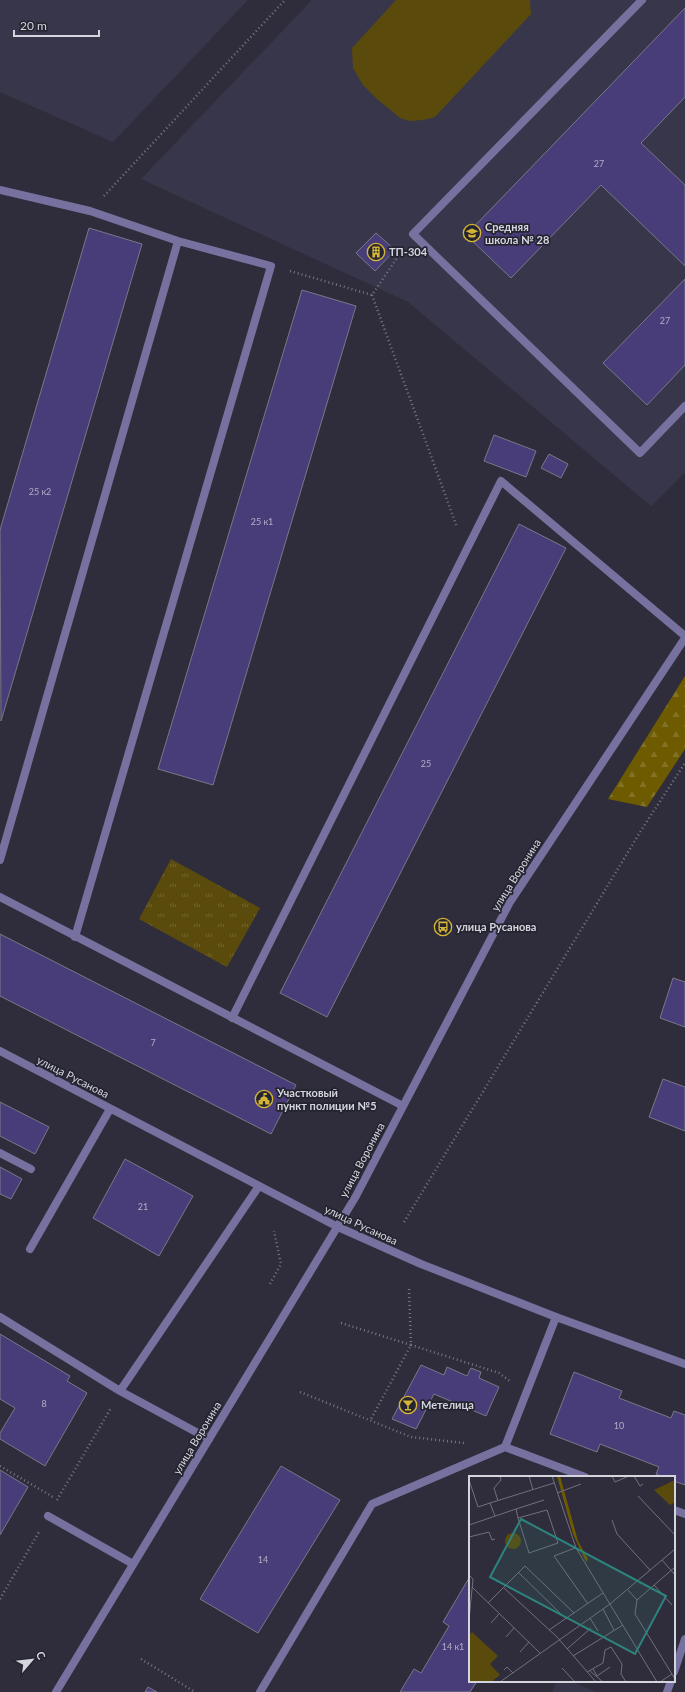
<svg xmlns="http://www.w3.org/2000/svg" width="685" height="1692" font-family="Lato,sans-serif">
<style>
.built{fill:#38364a}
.grass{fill:url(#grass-tufts)}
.forest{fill:url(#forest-firs)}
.pitch{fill:#5a4b0d}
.building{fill:#483d79;stroke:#797888}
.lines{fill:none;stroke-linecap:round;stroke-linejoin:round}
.path{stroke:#787782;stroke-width:2.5;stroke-dasharray:1 3;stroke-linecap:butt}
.service{stroke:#7771a0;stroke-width:8}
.tertiary{stroke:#7771a0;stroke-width:8}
.labels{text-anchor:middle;stroke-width:3.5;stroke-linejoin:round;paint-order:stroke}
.number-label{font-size:9px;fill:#b2afc5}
.poi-label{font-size:11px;font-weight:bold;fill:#d5d5de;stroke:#252431;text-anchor:start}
.street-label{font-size:11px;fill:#d5d5de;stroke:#252431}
.inset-road{fill:none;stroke:#71707c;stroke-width:1}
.view{fill:#2d847f;fill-opacity:0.15;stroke:#2d847f;stroke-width:2}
.inset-edge{fill:none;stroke:#d5d5de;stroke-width:2}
</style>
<defs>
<pattern id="grass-tufts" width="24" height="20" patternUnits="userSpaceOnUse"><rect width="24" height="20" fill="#5a4b0d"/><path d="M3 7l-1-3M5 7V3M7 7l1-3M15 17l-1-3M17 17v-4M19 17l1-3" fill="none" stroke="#716430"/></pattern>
<pattern id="forest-firs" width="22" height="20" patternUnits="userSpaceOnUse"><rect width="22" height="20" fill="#6e5b00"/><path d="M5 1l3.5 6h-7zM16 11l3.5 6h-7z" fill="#827225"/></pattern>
</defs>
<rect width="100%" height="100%" fill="#2f2d3b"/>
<path class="built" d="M0 0H248L113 142 0 92Z
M312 0H685V472L651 506 408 302 141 179Z
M557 1681H571L596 1692H552Z"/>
<path class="grass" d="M171 859 260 908 227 967 139 919Z"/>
<path class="forest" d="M685 676V749L647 807 608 799Z"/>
<path class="pitch" d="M396 0H530L531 14 435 117 423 120 409 121 400 118 377 99 363 85 353 68 352 48Z"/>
<path class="building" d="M685 8V97L641 143 685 185V266L601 185 511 278 466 235Z
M89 228 142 244 1 721 0 530Z
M376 233 395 250 375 271 356 253Z
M685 279V365L647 405 603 363Z
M302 290 356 306 213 785 158 769Z
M494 435 536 451 526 477 484 461Z
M549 454 568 464 561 478 541 468Z
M519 524 566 548 327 1017 280 993Z
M0 934 296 1085 271 1134 0 996Z
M673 978 685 982V1027L660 1018Z
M663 1079 685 1087V1131L649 1117Z
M0 1102 49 1127 35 1154 0 1136Z
M125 1159 193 1196 159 1256 93 1218Z
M0 1167 22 1179 11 1199 0 1194Z
M0 1334 70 1376 67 1381 87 1393 45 1466 0 1439V1433L15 1408 0 1399Z
M421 1365 444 1375 447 1367 467 1376 471 1368 481 1372 479 1378 499 1387 486 1416 434 1394 416 1429 392 1419Z
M574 1372 622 1391 619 1398 671 1418 674 1411 685 1415V1485L674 1481V1477H663L656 1474 659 1467 600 1444 597 1452 550 1434Z
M281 1466 340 1500 258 1633 200 1599Z
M0 1470 28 1487 0 1535Z
M469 1578 470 1681H477L470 1692H400L414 1669 421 1673 449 1626 443 1622Z
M148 1687 157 1692H145Z"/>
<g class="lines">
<path class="path" d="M104 196 285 0
M290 271 372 295 403 249
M372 295 457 527
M404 1222 642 829 685 763
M270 1284 281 1264 274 1231
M409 1289 411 1345 499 1373 511 1382
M341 1323 411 1345 370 1421
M300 1392 411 1437 464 1443
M0 1466 53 1497
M57 1500 111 1408
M0 1599 39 1532
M141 1659 195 1692"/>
<path class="service" d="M642 0 413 234 640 453 685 406
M0 190 90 211 178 241 271 266 75 937
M0 860 178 241
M0 897 403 1106
M232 1018 501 481 685 636
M0 1153 31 1169
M30 1249 110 1109
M0 1317 120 1391 209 1439
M120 1391 259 1186
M505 1447 585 1477
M674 1510 685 1514
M48 1516 133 1564
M674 1672 685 1639
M260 1692 372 1504 505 1447 556 1317
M667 1692 671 1681"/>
<path class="tertiary" d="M0 1051 338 1227 421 1264 556 1317 685 1364
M56 1692 356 1196 510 902 685 638"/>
</g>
<defs>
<symbol id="school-ring" viewBox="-11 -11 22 22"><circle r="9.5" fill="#252431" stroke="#d5b535" stroke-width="1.5"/><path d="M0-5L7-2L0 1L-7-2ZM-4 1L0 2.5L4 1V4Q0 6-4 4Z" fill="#d5b535"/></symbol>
<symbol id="building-ring" viewBox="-11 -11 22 22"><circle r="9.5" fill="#252431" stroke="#d5b535" stroke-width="1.5"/><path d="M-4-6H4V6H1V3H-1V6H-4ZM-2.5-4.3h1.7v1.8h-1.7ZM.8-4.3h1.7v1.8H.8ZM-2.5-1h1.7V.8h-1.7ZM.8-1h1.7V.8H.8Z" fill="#d5b535"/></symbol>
<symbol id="bus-ring" viewBox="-11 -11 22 22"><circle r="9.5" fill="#252431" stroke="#d5b535" stroke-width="1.5"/><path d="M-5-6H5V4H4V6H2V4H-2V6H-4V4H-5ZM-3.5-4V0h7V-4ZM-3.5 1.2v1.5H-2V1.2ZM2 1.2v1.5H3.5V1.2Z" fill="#d5b535"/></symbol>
<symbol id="civic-ring" viewBox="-11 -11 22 22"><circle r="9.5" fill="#252431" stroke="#d5b535" stroke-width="1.5"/><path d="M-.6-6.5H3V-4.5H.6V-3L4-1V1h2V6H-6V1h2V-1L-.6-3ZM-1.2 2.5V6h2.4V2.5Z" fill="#d5b535"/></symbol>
<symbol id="bar-ring" viewBox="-11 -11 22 22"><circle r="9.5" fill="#252431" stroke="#d5b535" stroke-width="1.5"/><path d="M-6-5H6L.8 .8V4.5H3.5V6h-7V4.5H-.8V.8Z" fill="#d5b535"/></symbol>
</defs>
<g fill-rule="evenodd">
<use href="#school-ring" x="462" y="223" width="20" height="20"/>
<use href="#building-ring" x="366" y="242" width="20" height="20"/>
<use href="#bus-ring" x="433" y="917" width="20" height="20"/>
<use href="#civic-ring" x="254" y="1089" width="20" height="20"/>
<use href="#bar-ring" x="398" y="1395" width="20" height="20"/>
</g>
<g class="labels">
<g class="number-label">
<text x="599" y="167">27</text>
<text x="665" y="324">27</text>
<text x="40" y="495">25 к2</text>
<text x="262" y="525">25 к1</text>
<text x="426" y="767">25</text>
<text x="153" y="1046">7</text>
<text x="143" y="1210">21</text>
<text x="44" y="1407">8</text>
<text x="619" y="1429">10</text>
<text x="263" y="1563">14</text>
<text x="453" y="1650">14 к1</text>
</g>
<g class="poi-label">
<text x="485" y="231">Средняя<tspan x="485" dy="13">школа № 28</tspan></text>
<text x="389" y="256">ТП-304</text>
<text x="456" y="931">улица Русанова</text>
<text x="277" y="1097">Участковый<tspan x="277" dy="13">пункт полиции №5</tspan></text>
<text x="421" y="1409">Метелица</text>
</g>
<g class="street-label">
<text transform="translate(516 875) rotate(-58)" y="4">улица Воронина</text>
<text transform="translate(73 1077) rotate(27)" y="4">улица Русанова</text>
<text transform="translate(362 1160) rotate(-62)" y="4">улица Воронина</text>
<text transform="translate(361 1225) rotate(25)" y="4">улица Русанова</text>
<text transform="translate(197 1438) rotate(-59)" y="4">улица Воронина</text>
</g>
</g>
<g transform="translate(469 1476)">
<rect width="206" height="206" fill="#2f2d3b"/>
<path d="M206 4V26L201 29 185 14ZM3 156 29 180 21 188 31 199 22 206H0V160Z" fill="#5a4b0d"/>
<path d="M88 0H91L109 65 119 83 117 86 104 58Z" fill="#6e5b00"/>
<path d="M36 65a8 8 0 1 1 16 0a8 8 0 1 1-16 0Z" fill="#5a4b0d"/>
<path class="inset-road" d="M60 0 64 14M83 0 107 72 188 206M143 0 146 6 160 0M165 0 171 10 174 8M0 4 9 31 21 27M88 17 112 8M169 20 206 59M29 25 25 12 32 4 31 0M47 33 75 24M26 40 21 27 85 7M143 44 148 58 181 94M0 49 47 33 49 42 78 34 89 67 60 77 49 42M0 61 20 56 23 64 26 63M106 72 85 80 119 128M193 84 206 99M50 97 97 143M0 99 4 103 0 144M185 109 203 129M3 111 71 177M35 112 88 161 127 206M159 114 168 124 166 138 206 203M168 124 206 91M19 127 56 90 105 137M134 133 145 154M121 142 129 155M22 147 30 138M80 154 134 117M37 161 45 152M98 173 122 152M51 176 60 166M104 180 154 149M93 192 106 206M124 193 128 200 141 191M35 194 38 191 44 197M121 195 134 206M118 196 134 187 136 174 142 171 153 188 152 198 157 206M31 206 141 128 206 73M191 206 203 198"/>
<path class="view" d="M52 43 197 120 166 178 21 101Z"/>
<rect width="206" height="206" class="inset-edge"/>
</g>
<g transform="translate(32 1660) rotate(62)" stroke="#252431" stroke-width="3" paint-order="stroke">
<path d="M0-3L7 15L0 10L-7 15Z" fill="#d5d5de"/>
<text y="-6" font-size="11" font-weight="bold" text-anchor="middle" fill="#d5d5de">С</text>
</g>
<path d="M14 30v6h85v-6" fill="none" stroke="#d5d5de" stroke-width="2"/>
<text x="20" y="30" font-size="12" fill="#d5d5de" stroke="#252431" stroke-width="3" paint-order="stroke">20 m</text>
</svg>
